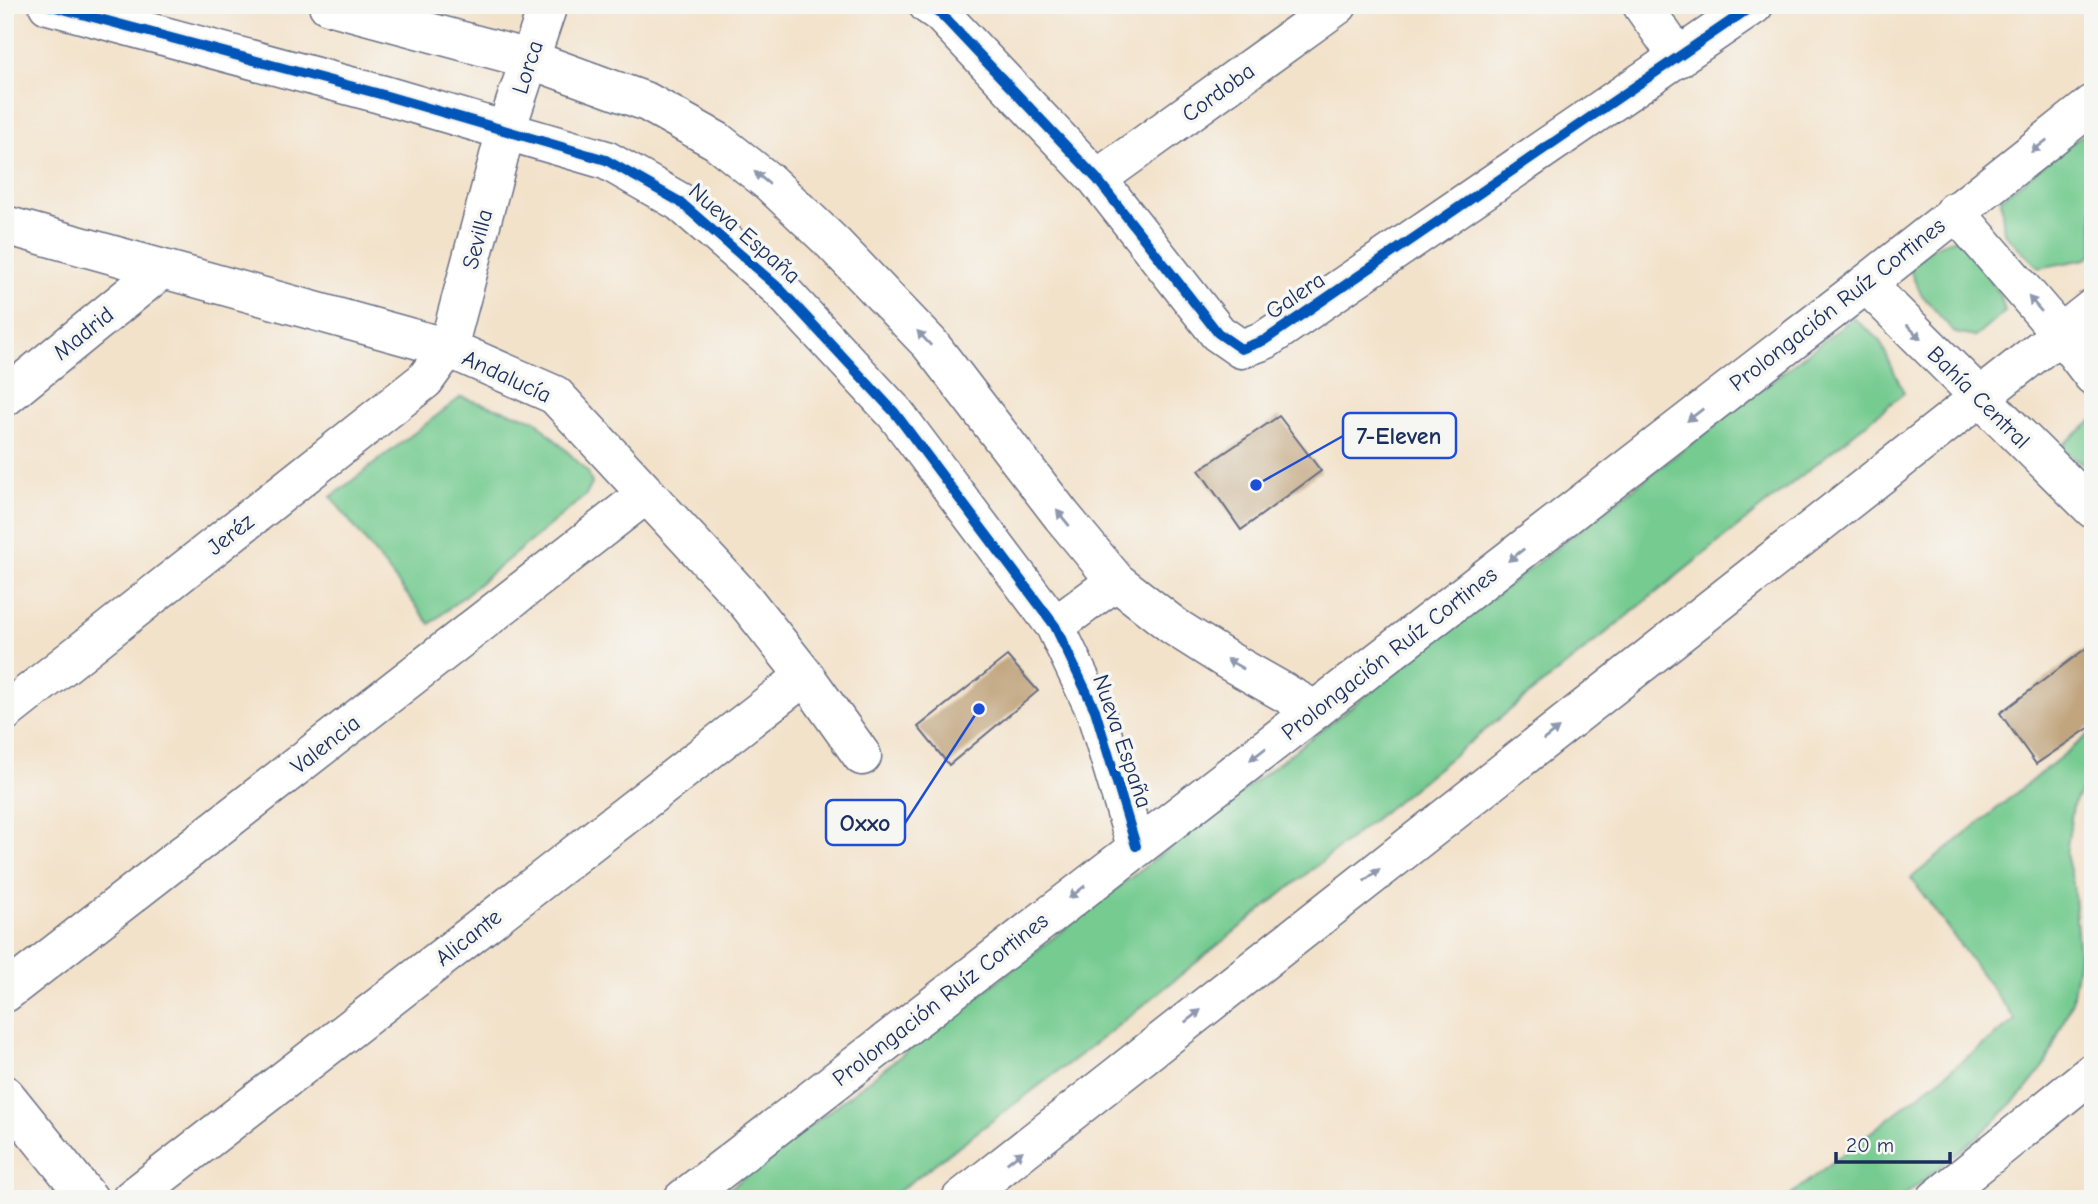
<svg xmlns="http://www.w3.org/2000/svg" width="2098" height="1204" font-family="'Comic Neue',sans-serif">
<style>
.green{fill:#74cb90;stroke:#487d77;stroke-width:2}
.building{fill:#c1a57f}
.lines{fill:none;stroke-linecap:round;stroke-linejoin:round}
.minor-casing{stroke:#676e84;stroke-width:41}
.major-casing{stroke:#676e84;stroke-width:41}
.minor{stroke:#fff;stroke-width:38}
.major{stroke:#fff;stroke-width:38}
.cycleway-casing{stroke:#f6f6f2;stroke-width:15}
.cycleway{stroke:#0057b8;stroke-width:10}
.oneway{fill:#8d97ae}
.labels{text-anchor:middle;stroke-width:7;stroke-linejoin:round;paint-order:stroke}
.street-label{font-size:23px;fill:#1b2f5e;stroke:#f6f6f2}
.leader{fill:none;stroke:#1d4ed8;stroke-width:2.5}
.callout-dot{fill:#1d4ed8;stroke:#f6f6f2;stroke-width:2.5}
.callout{fill:#f6f6f2;stroke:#1d4ed8;stroke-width:2.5}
.callout-label{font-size:24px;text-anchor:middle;font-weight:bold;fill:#1b2f5e}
</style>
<rect width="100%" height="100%" fill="#f6f6f2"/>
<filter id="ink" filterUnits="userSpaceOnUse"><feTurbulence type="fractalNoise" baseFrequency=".0143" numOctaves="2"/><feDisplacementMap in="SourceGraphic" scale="14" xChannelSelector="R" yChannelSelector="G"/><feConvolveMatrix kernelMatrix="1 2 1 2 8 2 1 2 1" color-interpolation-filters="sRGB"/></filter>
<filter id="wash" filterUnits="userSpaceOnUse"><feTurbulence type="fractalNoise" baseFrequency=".00686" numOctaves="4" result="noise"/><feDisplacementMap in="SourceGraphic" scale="28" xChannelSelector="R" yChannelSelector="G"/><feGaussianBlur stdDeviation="1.57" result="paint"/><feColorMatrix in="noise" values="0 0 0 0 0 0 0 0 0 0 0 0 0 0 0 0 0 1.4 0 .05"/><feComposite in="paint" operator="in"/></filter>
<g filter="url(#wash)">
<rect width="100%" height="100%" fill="#f3e2ca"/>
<path class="green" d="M2093 127V253L2086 259 2039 268 2004 233 2001 198Z
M1959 237 2001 296 2005 312 1975 337 1955 333 1921 294 1909 268 1931 248Z
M1853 318 1879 339 1904 393 1105 1036 888 1199H716Z
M461 397 535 420 588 472 592 484 586 495 430 624 331 497Z
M2093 420V470L2059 448Z
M2093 731V771L2073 805 2066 854 2073 883 2079 957 2072 1001 2046 1064 2022 1094 1981 1134 1900 1199H1785L2015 1020 1911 878Z"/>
<g id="blocks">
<path class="building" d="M1279 416 1321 471 1241 530 1199 470Z
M2089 646 2093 650V725L2036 764 2000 713Z
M1007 656 1038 691 949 765 918 727Z"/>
</g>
</g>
<g filter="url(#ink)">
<use href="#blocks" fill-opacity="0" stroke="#676e84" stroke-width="2"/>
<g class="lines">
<defs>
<path id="minor" d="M48 5 380 94 606 160 680 202 780 289 895 413 1055 626 1095 710 1136 846
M328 5 529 59 647 102 717 141 770 183 834 244 930 344 1062 516 1116 581 1175 627 1227 660 1315 710
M928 5 941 14 1097 179 1218 333 1241 349 1265 340 1754 5
M1642 5 1679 58
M1097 179 1338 5
M1955 211 2060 333 2093 376
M5 225 448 348 555 395 744 599 805 676 862 756
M1866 284 2093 509
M5 397 161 270
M1055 626 1116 581
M5 712 425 380 448 348 506 130 548 5
M5 993 645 495
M5 1095 89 1199
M131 1199 805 676
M1936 1199 2093 1072"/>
<path id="major" d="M683 1199 1866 284 2093 104
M961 1199 2093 308"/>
</defs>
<use href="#minor" class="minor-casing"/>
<use href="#major" class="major-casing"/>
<use href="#minor" class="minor"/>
<use href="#major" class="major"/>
<defs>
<path id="cycleway" d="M48 5 380 94 606 160 680 202 780 289 895 413 1055 626 1095 710 1136 846
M928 5 941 14 1097 179 1218 333 1241 349 1265 340 1754 5"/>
</defs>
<use href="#cycleway" class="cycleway-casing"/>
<use href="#cycleway" class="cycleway"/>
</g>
<defs><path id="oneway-solid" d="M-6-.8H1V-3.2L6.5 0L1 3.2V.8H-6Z" transform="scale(1.75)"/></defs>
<g class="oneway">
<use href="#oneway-solid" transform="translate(2039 146) rotate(142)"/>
<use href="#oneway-solid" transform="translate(762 178) rotate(-140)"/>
<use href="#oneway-solid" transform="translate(2035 304) rotate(-131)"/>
<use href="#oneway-solid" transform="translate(1914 332) rotate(45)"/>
<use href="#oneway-solid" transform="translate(924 338) rotate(-133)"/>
<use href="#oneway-solid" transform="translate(1695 415) rotate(142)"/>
<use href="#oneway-solid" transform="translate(1063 518) rotate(-129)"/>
<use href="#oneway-solid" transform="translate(1516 555) rotate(142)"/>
<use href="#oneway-solid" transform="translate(1235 664) rotate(-150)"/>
<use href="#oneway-solid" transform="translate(1551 734) rotate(-38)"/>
<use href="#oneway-solid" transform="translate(1258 754) rotate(143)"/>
<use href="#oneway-solid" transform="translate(1372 875) rotate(-38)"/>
<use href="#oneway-solid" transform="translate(1077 892) rotate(142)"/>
<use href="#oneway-solid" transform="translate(1193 1016) rotate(-38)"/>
<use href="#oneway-solid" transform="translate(1015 1157) rotate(-38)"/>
</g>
</g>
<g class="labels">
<g class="street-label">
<text transform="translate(527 67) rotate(-72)" y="8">Lorca</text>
<text transform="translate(1218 92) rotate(-36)" y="8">Cordoba</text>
<text transform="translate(745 233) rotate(41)" y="8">Nueva España</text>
<text transform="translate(477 239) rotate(-75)" y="8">Sevilla</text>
<text transform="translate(1295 295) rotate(-34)" y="8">Galera</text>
<text transform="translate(1837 304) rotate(-38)" y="8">Prolongación Ruíz Cortines</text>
<text transform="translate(83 333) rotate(-39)" y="8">Madrid</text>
<text transform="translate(507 376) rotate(25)" y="8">Andalucía</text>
<text transform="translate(1979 397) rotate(45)" y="8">Bahía Central</text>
<text transform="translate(230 534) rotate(-38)" y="8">Jeréz</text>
<text transform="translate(1389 653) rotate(-38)" y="8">Prolongación Ruíz Cortines</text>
<text transform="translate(1123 741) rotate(71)" y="8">Nueva España</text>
<text transform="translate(325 744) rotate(-38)" y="8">Valencia</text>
<text transform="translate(468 937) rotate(-38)" y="8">Alicante</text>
<text transform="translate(940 999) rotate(-38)" y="8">Prolongación Ruíz Cortines</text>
</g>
</g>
<path class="leader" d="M1256 485L1343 436M979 709L905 823"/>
<g class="callout-dot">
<circle cx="1256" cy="485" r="7"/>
<circle cx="979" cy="709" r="7"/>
</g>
<g class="callout">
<rect x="1343" y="413" width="113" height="45" rx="7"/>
<rect x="826" y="800" width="79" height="45" rx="7"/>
</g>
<g class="callout-label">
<text x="1399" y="444">7-Eleven</text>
<text x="865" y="831">Oxxo</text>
</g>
<rect width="2098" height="1204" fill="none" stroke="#f6f6f2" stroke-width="28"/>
<path d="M1836 1152v10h114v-10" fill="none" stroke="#1b2f5e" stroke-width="3.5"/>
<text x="1846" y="1152" font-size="21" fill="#1b2f5e" stroke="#f6f6f2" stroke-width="5" paint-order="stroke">20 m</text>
</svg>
